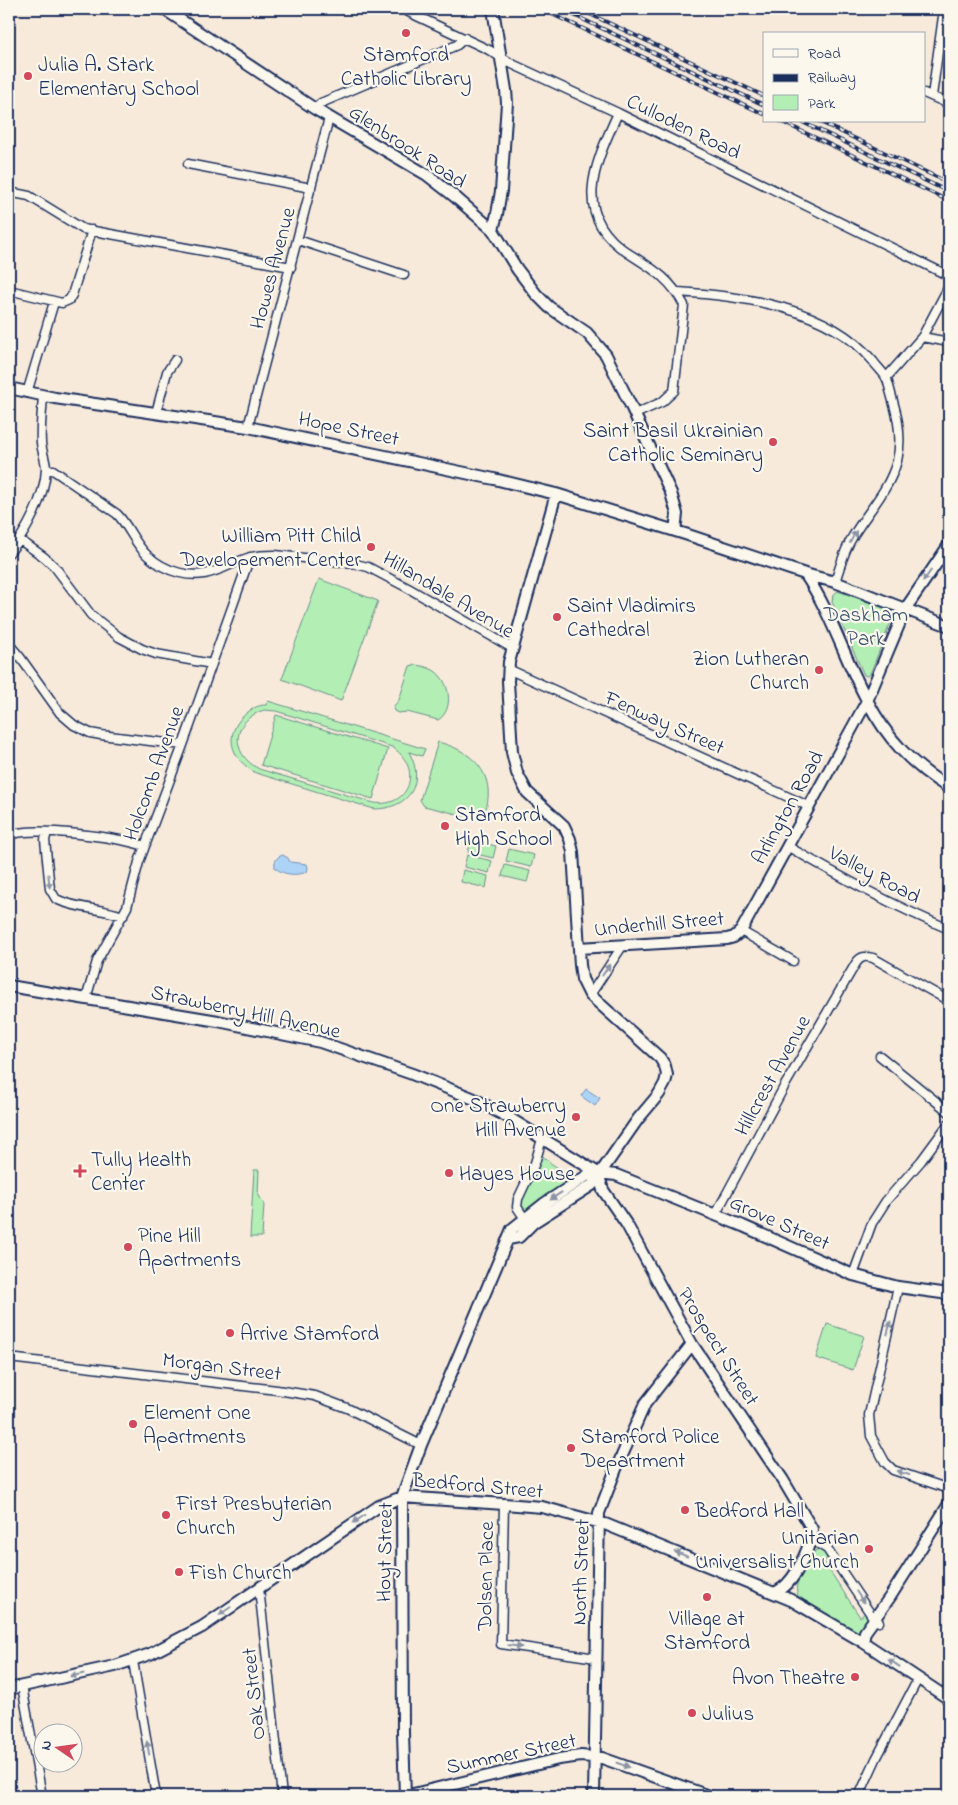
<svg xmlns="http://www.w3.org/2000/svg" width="958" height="1805" font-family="'Indie Flower',sans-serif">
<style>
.green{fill:#b3efb4;stroke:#678f89;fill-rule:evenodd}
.water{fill:#add3f6;stroke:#7391b9}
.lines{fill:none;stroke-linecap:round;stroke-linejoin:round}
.street-casing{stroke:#1b2f5e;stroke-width:11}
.secondary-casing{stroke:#1b2f5e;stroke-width:14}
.street{stroke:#fbf7ec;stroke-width:8}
.secondary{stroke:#fbf7ec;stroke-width:10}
.rail-casing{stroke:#1b2f5e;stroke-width:4}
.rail{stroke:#fbf7ec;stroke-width:2;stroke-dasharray:5.5;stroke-linecap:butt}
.oneway{fill:#8b93a5}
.poi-dot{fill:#d1495b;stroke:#fbf7ec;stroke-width:2}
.labels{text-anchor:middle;stroke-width:4.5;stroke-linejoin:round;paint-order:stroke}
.poi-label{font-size:21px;fill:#1b2f5e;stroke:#fbf7ec;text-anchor:start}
.street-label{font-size:21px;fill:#1b2f5e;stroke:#fbf7ec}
.park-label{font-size:21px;fill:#39556f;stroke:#fbf7ec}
</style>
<rect width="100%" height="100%" fill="#f7eadb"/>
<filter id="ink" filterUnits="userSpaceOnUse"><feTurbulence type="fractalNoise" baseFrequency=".02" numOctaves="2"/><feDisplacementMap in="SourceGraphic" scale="10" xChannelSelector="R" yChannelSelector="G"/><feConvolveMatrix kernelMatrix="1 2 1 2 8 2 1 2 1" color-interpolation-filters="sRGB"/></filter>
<g filter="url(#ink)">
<path class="green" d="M319 579 378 601 341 701 282 679Z
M838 591 892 611 894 614 870 674 867 676 864 675 832 602 833 595Z
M414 665C420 665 427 667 433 670 450 679 455 710 438 720L407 712 398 713 394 711 393 707 399 700 410 666Z
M268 701 425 749 422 756 409 752C426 783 409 809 374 809L256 773C230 759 222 732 248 712 253 708 259 705 266 705ZM264 710 276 711 392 747C423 767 411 808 374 803L259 769C229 753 232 720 264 710Z
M276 715 388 749 373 799 261 765Z
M438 742C477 752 500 779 482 820L424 806 420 800Z
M471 840 496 846 493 858 468 852Z
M509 849 534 855 531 867 506 861Z
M467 855 492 861 489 873 464 867Z
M505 865 530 871 527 882 502 876Z
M463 870 488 876 486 888 461 882Z
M541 1154 549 1162 567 1174 569 1180 565 1185 525 1213 520 1205Z
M254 1170H259L258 1194 264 1204 262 1237H250Z
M827 1324 864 1336 853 1370 816 1358Z
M819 1549C824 1551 826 1553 827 1558L824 1562 860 1617 865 1613 869 1617V1621L863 1631 857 1633 799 1598C790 1582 808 1563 816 1550Z"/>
<path class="water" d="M283 855 288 858 290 862 307 864 308 868 307 872C296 876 284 875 275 868 274 861 276 857 283 855Z
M586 1089 600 1098 595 1106 581 1096Z"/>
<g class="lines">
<defs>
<path id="street" d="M402 9 489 50 512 64 618 113 949 276
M924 93 949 104
M932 96 944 9
M315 109 321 103 457 45 465 38
M618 113C595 164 570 215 628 253 653 269 670 278 684 305L674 391 662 402 635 414
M188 164 311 188
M9 192 29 196 83 229 291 267
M298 240 404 275
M9 290 62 303 69 300 72 295 92 230
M678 292C743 296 828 307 873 361 877 367 884 373 887 379 889 386 891 394 893 401 899 421 902 441 897 461 889 490 868 511 853 536 844 550 840 567 835 582
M922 337 949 342
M886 378 922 337 949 286
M27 393 54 302
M156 413 167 372 175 360
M248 427 329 118
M46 469 53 470 117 514C129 526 134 543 147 555 165 572 192 580 215 571 227 567 239 560 251 557 259 555 267 555 275 555L351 563 368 567 408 588 512 648
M20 540 44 557 55 567 91 615 119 637 142 649 156 654 212 664
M9 553C26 533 45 497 46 469 46 461 42 452 41 443 40 428 42 412 43 396
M9 644 20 657 60 713 74 725 90 733 101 735 183 745
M508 669 808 806
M47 832 45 840 50 889 56 899C76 909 101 908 123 916
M9 835C35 826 117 837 145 846
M787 846C841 877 891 905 949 929
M741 931 793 961
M590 995 623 945
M86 999 97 961 127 907 139 862 183 745 250 557
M880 1056 949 1112
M714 1214 719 1208 784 1087 856 963C861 956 865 956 873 958L949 1001
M525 1219 517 1207 518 1199 535 1163 542 1139
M853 1275 872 1223 886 1201 921 1161 949 1123
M898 1287 869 1415 871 1436 885 1462 893 1470 949 1489
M9 1358 277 1390 315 1396 347 1408 421 1445
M504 1504 501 1644 596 1658
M811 1539 827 1549 874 1619 879 1622
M259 1588 282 1796
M133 1661 156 1796
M22 1686 42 1796
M859 1796 876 1759 918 1679"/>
<path id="secondary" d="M164 9 315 109 427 175 454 196 493 230 517 269 536 294 549 307 587 333 606 355 630 404 671 493 677 514 675 531
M493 230 497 214 501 191 507 103 506 90 493 9
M9 388 55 398 248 427 494 479 556 494 685 534 805 574 835 582 949 626
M805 574C832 614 844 658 867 700 887 739 912 765 949 788
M579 948 727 939 734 937 741 931 867 701 906 608 949 545
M9 986 218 1021 320 1042 412 1074 472 1098 506 1116 598 1173
M598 1173 603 1190 627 1225 692 1344 783 1480 812 1529C812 1543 798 1573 788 1583 785 1587 780 1590 775 1593
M508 1239 519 1237 534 1222 592 1185 638 1119 659 1094 665 1083 667 1075 665 1066 660 1058 590 995 582 979 580 965 573 852 570 839 564 826 527 792 517 773 512 752 508 681 509 662 556 494
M863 1642 865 1632 890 1597 949 1504
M9 1689 115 1666 150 1654 202 1627 379 1506 402 1497 504 1504 542 1507 605 1524 791 1600 863 1642 949 1699
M405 1796 403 1733 402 1497 421 1445 512 1229 545 1203 588 1175 598 1173 616 1175 743 1226 853 1275 898 1287 949 1294
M405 1796 559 1759 581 1756 602 1758 709 1796
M594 1796 599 1513 616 1469 645 1404 692 1344"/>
</defs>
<use href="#street" class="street-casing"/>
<use href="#secondary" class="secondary-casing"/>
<use href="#street" class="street"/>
<use href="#secondary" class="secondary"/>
<defs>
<path id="rail" d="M541 9 764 114
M561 9 764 105
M579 9 764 96
M780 121 949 201
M800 121 949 192
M818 121 949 183"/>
</defs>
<use href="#rail" class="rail-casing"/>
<use href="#rail" class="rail"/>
</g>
<defs><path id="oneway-solid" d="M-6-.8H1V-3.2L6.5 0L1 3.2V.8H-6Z" transform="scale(1.25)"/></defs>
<g class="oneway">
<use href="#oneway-solid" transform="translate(853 537) rotate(-62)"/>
<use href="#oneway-solid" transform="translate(927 576) rotate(125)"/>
<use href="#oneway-solid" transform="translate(49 881) rotate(84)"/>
<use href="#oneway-solid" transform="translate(606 970) rotate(-57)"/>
<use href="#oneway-solid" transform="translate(556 1196) rotate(146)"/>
<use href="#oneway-solid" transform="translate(889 1328) rotate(-76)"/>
<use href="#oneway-solid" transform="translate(903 1473) rotate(-162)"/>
<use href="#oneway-solid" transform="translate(359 1519) rotate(145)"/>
<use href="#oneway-solid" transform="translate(681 1554) rotate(-158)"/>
<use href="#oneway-solid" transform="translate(860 1597) rotate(56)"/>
<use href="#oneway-solid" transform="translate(225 1611) rotate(145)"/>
<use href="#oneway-solid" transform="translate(515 1646) rotate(8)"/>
<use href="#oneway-solid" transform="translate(894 1663) rotate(-146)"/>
<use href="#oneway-solid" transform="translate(77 1675) rotate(168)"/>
<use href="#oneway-solid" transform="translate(148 1748) rotate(-100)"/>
<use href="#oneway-solid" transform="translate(623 1765) rotate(19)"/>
</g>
</g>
<g class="poi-dot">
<circle cx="406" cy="33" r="5"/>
<circle cx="28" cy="76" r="5"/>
<circle cx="773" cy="442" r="5"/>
<circle cx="371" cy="547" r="5"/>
<circle cx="557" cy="617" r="5"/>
<circle cx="819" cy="670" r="5"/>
<circle cx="445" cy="826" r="5"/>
<circle cx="576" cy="1117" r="5"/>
<path d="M77.5 1163.5h5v5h5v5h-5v5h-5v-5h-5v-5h5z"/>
<circle cx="449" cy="1173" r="5"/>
<circle cx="128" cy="1247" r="5"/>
<circle cx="230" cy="1333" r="5"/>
<circle cx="133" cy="1424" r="5"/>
<circle cx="571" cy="1448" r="5"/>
<circle cx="685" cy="1510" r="5"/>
<circle cx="166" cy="1515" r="5"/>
<circle cx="869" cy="1549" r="5"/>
<circle cx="179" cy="1572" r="5"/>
<circle cx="707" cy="1597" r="5"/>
<circle cx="855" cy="1677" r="5"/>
<circle cx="692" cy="1713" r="5"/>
</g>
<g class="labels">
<g class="poi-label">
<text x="406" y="61" text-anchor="middle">Stamford<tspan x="406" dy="24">Catholic Library</tspan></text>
<text x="38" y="71">Julia A. Stark<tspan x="38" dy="24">Elementary School</tspan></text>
<text x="763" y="437" text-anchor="end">Saint Basil Ukrainian<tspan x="763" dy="24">Catholic Seminary</tspan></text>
<text x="361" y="542" text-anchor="end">William Pitt Child<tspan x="361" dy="24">Developement Center</tspan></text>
<text x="567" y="612">Saint Vladimirs<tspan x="567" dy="24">Cathedral</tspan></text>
<text x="809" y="665" text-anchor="end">Zion Lutheran<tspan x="809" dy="24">Church</tspan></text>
<text x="455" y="821">Stamford<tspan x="455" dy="24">High School</tspan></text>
<text x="566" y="1112" text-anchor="end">One Strawberry<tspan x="566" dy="24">Hill Avenue</tspan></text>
<text x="91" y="1166">Tully Health<tspan x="91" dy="24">Center</tspan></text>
<text x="459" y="1180">Hayes House</text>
<text x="138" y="1242">Pine Hill<tspan x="138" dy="24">Apartments</tspan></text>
<text x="240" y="1340">Arrive Stamford</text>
<text x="143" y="1419">Element One<tspan x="143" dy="24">Apartments</tspan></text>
<text x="581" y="1443">Stamford Police<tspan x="581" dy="24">Department</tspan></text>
<text x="176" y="1510">First Presbyterian<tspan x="176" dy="24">Church</tspan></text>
<text x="695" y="1517">Bedford Hall</text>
<text x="859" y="1544" text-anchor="end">Unitarian<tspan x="859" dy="24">Universalist Church</tspan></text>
<text x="189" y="1579">Fish Church</text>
<text x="707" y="1625" text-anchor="middle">Village at<tspan x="707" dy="24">Stamford</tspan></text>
<text x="845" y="1684" text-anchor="end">Avon Theatre</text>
<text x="702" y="1720">Julius</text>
</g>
<g class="street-label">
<text transform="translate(684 126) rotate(26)" y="7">Culloden Road</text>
<text transform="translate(408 146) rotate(33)" y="7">Glenbrook Road</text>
<text transform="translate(272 268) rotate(-75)" y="7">Howes Avenue</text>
<text transform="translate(349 428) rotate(12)" y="7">Hope Street</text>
<text transform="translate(449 594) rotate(31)" y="7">Hillandale Avenue</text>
<text transform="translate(665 722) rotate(24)" y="7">Fenway Street</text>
<text transform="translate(153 773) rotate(-70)" y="7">Holcomb Avenue</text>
<text transform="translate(787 807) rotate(-61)" y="7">Arlington Road</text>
<text transform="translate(875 874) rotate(28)" y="7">Valley Road</text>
<text transform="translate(659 923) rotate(-5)" y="7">Underhill Street</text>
<text transform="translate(246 1011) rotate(12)" y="7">Strawberry Hill Avenue</text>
<text transform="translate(772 1075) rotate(-61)" y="7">Hillcrest Avenue</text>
<text transform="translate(780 1222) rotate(24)" y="7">Grove Street</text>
<text transform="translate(719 1346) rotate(58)" y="7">Prospect Street</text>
<text transform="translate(222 1366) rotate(7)" y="7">Morgan Street</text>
<text transform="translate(478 1485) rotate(5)" y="7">Bedford Street</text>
<text transform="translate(384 1552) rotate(-89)" y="7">Hoyt Street</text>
<text transform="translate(580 1572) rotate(-88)" y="7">North Street</text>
<text transform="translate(485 1576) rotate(-89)" y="7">Dolsen Place</text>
<text transform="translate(253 1694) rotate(-96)" y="7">Oak Street</text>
<text transform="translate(511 1753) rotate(-12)" y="7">Summer Street</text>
</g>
<g class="park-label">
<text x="866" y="621">Daskham<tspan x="866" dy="24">Park</tspan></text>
</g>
</g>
<rect width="958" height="1805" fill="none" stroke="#fbf7ec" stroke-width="30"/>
<rect x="15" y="15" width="928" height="1775" fill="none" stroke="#1b2f5e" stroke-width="2" filter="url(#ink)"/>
<rect x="763" y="32" width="162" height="90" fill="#fbf7ec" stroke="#a1a7b3"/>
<rect x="773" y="49" width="25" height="8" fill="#fbf7ec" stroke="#a1a7b3"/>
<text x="808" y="58" font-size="15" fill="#1b2f5e">Road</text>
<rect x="773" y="74" width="25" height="8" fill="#1b2f5e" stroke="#a1a7b3"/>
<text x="808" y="82" font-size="15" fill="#1b2f5e">Railway</text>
<rect x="773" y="95" width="25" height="15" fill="#b3efb4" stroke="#a1a7b3"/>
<text x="808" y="108" font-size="15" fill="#1b2f5e">Park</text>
<g transform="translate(58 1748) rotate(283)"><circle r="24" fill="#fbf7ec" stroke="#a1a7b3"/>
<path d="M0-4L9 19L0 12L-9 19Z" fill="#d1495b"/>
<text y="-8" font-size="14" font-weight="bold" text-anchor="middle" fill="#1b2f5e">N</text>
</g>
</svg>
